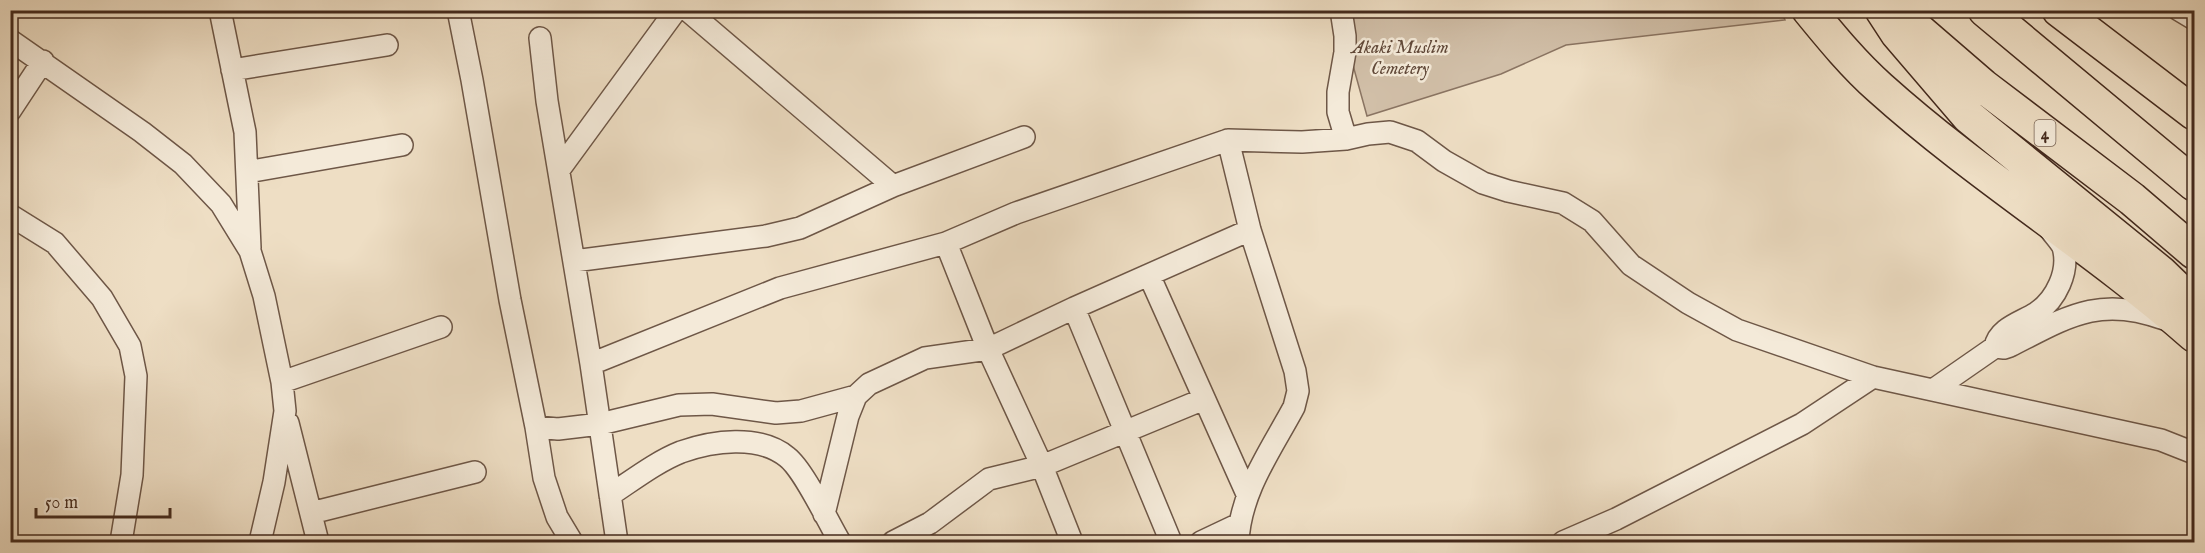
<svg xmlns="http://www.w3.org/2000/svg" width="2205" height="553" font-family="'IM FELL English',serif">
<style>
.green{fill:#d1bfa8;stroke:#8a7462;stroke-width:1.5}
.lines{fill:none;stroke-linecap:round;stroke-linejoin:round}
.street-casing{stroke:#6e5747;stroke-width:24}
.highway-casing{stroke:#442a1d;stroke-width:36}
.street{stroke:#f4ead9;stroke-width:21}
.highway{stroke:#eedec4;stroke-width:33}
.labels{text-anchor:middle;stroke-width:5;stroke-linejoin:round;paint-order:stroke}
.shield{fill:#f4ead9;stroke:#796455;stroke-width:1.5}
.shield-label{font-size:16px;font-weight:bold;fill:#442a1d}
.park-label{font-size:18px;font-style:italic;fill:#604839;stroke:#f4ead9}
</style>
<rect width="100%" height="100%" fill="#eedec4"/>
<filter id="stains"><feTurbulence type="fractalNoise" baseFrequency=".00333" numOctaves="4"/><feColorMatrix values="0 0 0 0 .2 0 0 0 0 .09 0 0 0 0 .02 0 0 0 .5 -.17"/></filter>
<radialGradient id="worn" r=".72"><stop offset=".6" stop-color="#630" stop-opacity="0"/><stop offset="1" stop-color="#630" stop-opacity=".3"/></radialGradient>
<path class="green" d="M1780 10 1785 20 1566 45 1501 74 1367 116 1338 11Z"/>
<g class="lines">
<defs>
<path id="street" d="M220 10 245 132 250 248
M458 10 472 80 510 300 536 427 544 478 557 517 572 542
M687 10 893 186
M1341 10 1345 36V52L1338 92V112L1346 139
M2179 10 2194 19
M540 38 547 101 591 364
M10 40 142 132 183 164 221 204 250 251 264 296 282 382 285 411 274 482 260 542
M232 70 387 45
M10 111 43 61
M1228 140 1250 230 1295 371 1298 391 1294 407C1271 450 1240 492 1238 542
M559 170 676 10
M247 172 402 145
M10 215 55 243 102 298 130 346 136 376 132 475 121 542
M946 243 988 349 1042 466 1072 542
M574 261 766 236 800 228 893 186 1024 137
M1149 275 1247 494
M1074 308 1171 542
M1995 347 2004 348 2010 346C2067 317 2099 295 2164 319
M282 382 441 327
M1933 390 1995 347C1998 328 2022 322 2036 313 2056 300 2070 271 2063 247 2060 241 2053 234 2049 228
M288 423 318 542
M536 427 558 429 600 424 679 405 712 404 776 413 801 411 856 396
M610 495C633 480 656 462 681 452 712 441 759 434 787 457 804 470 828 522 840 542
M311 513 475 472
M824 514 848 416 856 396 869 384 925 358 988 349 1074 308 1250 230
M617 542 591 364 780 288 946 243 1016 213 1228 140 1302 142 1346 139 1368 134 1390 132 1417 141 1444 161 1483 183 1508 191 1563 203 1592 221 1631 265 1688 303 1737 330 1873 377 2161 440 2194 453
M893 542 930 523 989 479 1042 466 1204 399
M1201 542 1239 524
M1563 542 1616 519 1802 424 1873 377"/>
<path id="highway" d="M1809 10C1831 37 1854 65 1880 88 1979 177 2094 247 2194 335
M1882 10 1897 33 1969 117 2161 273 2194 305
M1985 10 2194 184
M2059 10 2194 113
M1910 23 1983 86 2132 199 2194 252"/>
</defs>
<use href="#street" class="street-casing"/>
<use href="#highway" class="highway-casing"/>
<use href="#street" class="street"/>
<use href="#highway" class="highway"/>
</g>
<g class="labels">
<rect class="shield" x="2034.5" y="120" width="21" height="26" rx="4.5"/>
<g class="shield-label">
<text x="2045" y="139">4</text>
</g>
<g class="park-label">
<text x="1400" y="53">Akaki Muslim<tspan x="1400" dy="21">Cemetery</tspan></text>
</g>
</g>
<rect width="2205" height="553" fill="none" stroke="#eedec4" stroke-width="36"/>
<rect x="12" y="12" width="2181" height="529" fill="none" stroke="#442a1d" stroke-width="3"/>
<rect x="18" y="18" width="2169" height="517" fill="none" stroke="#442a1d" stroke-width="1.5"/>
<path d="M36 508v9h134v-9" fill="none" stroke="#442a1d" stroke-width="3"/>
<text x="45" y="508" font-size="18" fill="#442a1d" stroke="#f4ead9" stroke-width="4.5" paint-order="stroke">50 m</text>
<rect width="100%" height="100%" filter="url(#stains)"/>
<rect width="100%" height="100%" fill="url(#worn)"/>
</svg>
